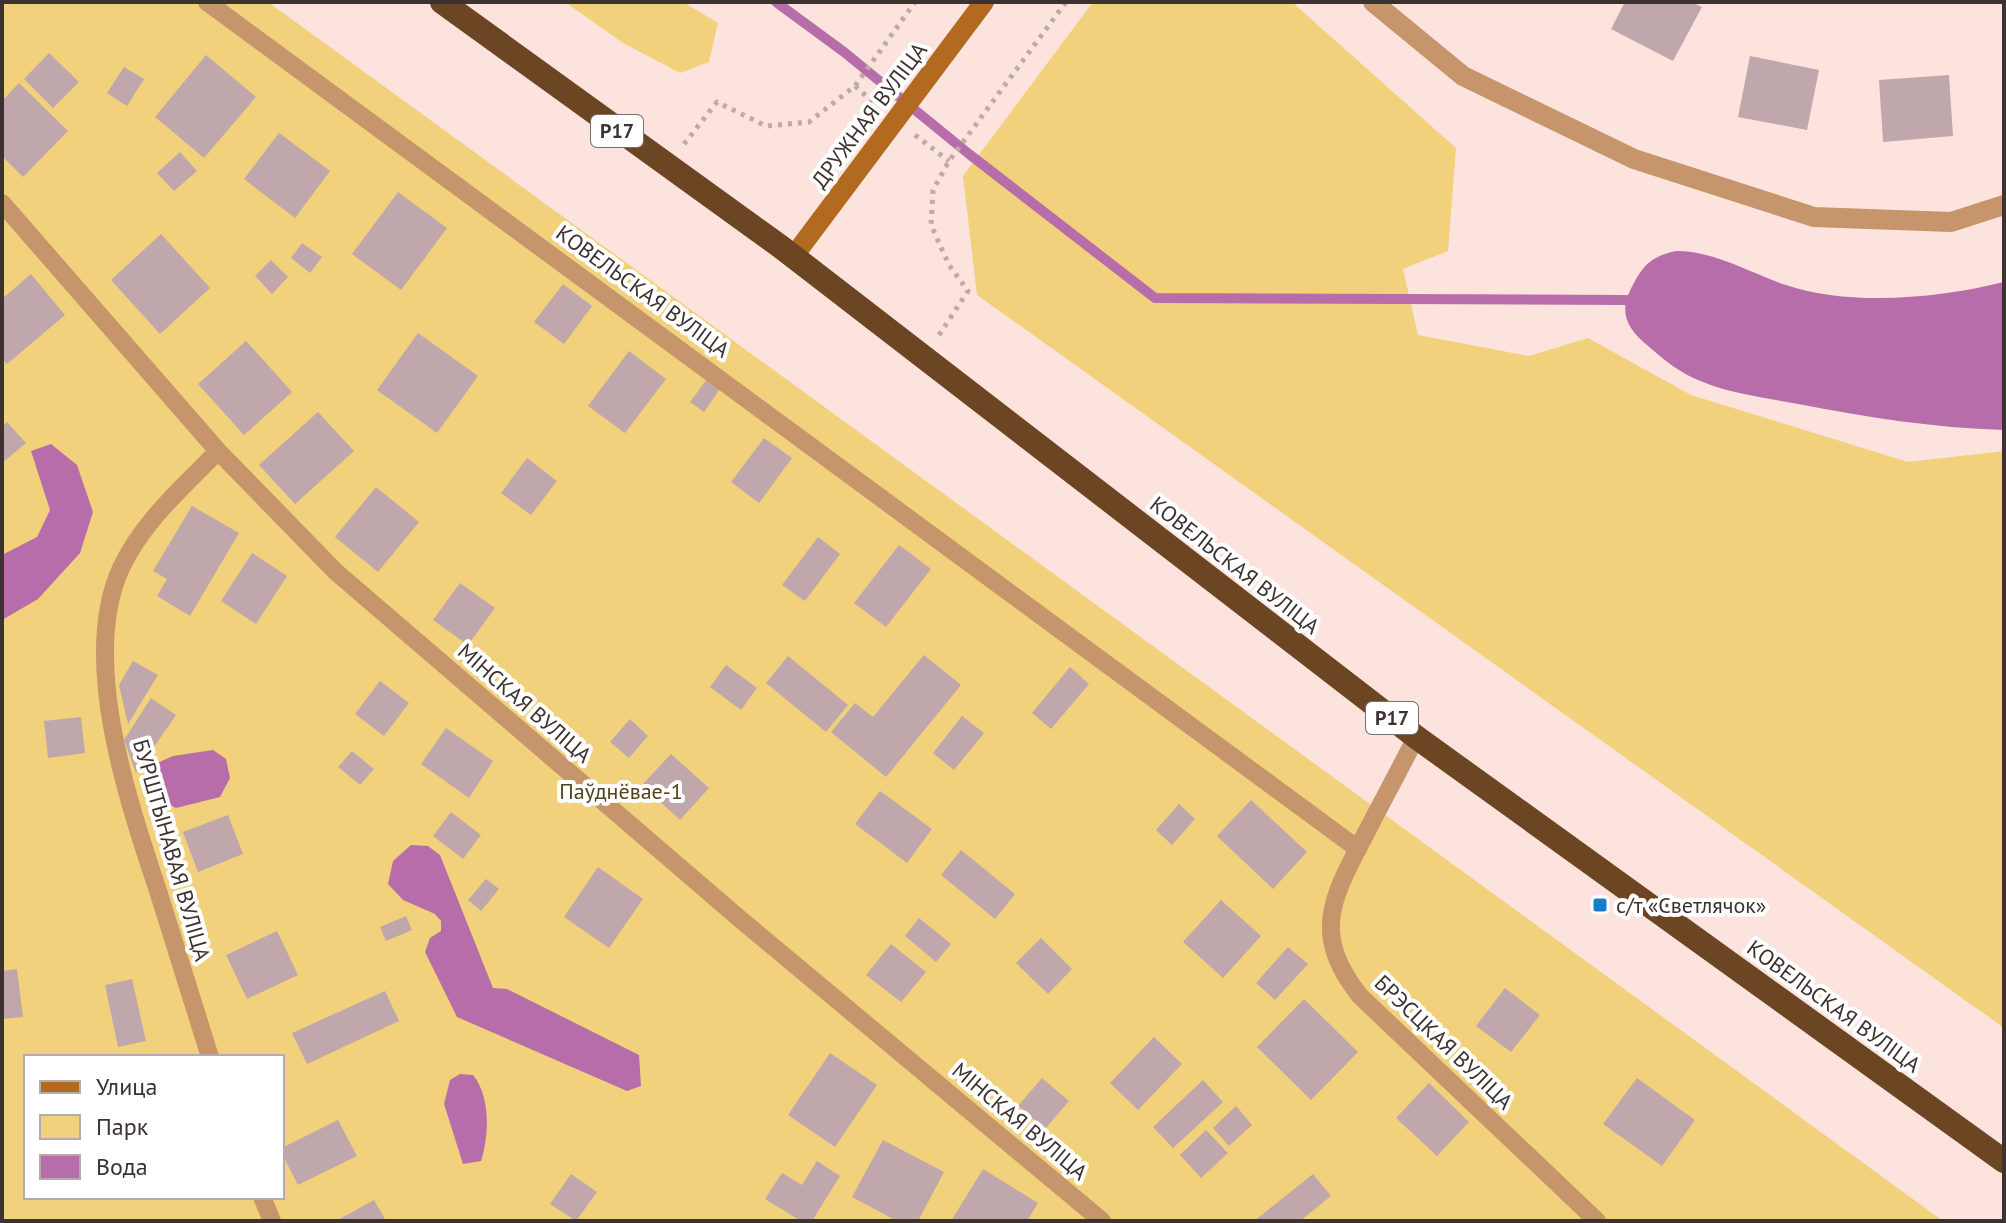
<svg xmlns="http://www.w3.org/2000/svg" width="2006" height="1223" font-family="'PT Sans',sans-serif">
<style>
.green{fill:#f1d17b;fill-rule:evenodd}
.water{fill:#b76daa}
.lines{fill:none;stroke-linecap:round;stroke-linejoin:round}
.stream{stroke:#b76daa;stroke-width:10}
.building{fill:#bfa7ac}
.path{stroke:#beaaa6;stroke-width:5;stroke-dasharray:4 6;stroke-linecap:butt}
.lane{stroke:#c6956b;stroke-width:18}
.street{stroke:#c6956b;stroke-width:20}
.secondary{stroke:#b26920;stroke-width:20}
.highway{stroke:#6c4522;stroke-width:24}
.poi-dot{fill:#147ec8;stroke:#fff;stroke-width:3}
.labels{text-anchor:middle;stroke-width:8;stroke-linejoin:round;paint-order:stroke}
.shield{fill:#fff;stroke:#76706e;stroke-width:2}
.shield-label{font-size:20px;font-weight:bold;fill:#3c3230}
.street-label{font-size:22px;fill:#3c3230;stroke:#fff}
.park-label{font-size:22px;fill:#51431a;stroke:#fff}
.poi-label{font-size:22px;fill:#3c3230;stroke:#fff;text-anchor:start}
</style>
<rect width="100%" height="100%" fill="#fce3de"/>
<path class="green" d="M2 2H268L1943 1221H2ZM26 1057H282V1197H26Z
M565 2H683L718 23 709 62 680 73 623 43Z
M1093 2H1292L1456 148 1448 251 1403 269 1418 335 1529 356 1588 338 1691 395 1908 462 2004 451V1028L977 295 963 176Z"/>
<path class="water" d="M1676 251C1715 251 1750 273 1786 285 1851 307 1939 298 2004 282V430C1934 428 1866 417 1798 404 1767 398 1732 394 1703 382 1681 374 1664 360 1647 345 1630 331 1619 315 1629 293 1641 268 1648 257 1676 251Z
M51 444 77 465 93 512 80 553 38 599 2 620V555L37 537 50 510 31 451Z
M213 750 226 759 230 778 220 797 176 808C153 796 149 789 155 764L173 756Z
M411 845 428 846 440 855 493 988 507 989 639 1055 641 1086 627 1091 457 1017 425 952 430 938 441 931V921L435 914 403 900 388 884 393 861Z
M460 1074 473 1075C491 1097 489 1136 481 1161L463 1164 444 1104 450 1080Z"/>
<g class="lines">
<path class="stream" d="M776 2 844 52 969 154 1155 298 1626 300"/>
</g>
<path class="building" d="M1625 2H1692L1702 7 1673 61 1611 29Z
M49 53 79 82 53 108 24 79Z
M206 55 256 97 204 158 155 117Z
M1750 56 1819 70 1807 130 1738 117Z
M124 67 144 79 127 106 107 93Z
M1949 75 1953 136 1883 142 1879 80Z
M19 83 68 131 23 177 2 156V101Z
M279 133 330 171 295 218 244 179Z
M180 152 197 171 174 191 157 173Z
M398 192 447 228 401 290 352 254Z
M161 234 210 288 160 334 111 280Z
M302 243 322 257 310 273 291 258Z
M271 260 288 277 272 294 255 276Z
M31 274 65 315 7 364 2 359V299Z
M563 284 592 306 564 344 534 322Z
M418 333 478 376 437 433 377 390Z
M246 341 292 392 244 435 198 384Z
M629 351 666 379 625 433 588 406Z
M707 379 720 389 704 412 690 402Z
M318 412 354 451 295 504 259 465Z
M7 422 26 443 2 463V427Z
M764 438 792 458 759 503 731 482Z
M527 458 557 481 531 515 501 493Z
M376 487 419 522 378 572 335 537Z
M192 506 239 533 190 616 157 596 167 579 153 571Z
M818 537 840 554 805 601 782 585Z
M899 545 931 569 886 627 854 603Z
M252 553 287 576 256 624 221 601Z
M460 583 495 608 468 645 433 620Z
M924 655 961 685 886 777 831 732 855 703 873 717Z
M788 656 848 705 826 732 766 683Z
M133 661 158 675 128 724 119 685Z
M726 665 757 688 741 710 710 687Z
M1070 667 1089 684 1051 729 1032 713Z
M380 681 409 703 384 736 355 714Z
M151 698 176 715 136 773 124 740Z
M962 716 984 733 954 770 933 753Z
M81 717 85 753 48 758 44 721Z
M630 719 648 736 629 758 610 742Z
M446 728 493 761 469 798 421 764Z
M352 751 374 769 360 785 338 767Z
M671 754 709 788 680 820 642 785Z
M880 791 932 829 907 863 855 824Z
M1251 800 1307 852 1273 889 1217 836Z
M1179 804 1195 819 1172 845 1156 830Z
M451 812 481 835 463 859 433 836Z
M228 815 243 854 198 872 183 832Z
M961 850 1015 894 995 919 941 875Z
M598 867 643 899 609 948 564 917Z
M486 879 499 889 481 911 468 900Z
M1221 900 1261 936 1223 978 1183 942Z
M406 916 412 930 386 941 380 927Z
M919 918 951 944 936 962 905 936Z
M277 931 298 975 247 999 226 955Z
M1041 938 1072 969 1048 994 1016 963Z
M891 944 926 972 901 1002 866 975Z
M1288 947 1308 964 1275 1000 1256 983Z
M17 969 23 1017 2 1019V971Z
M132 979 146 1041 118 1047 105 985Z
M1505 988 1540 1015 1511 1052 1476 1026Z
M385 991 399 1021 307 1064 292 1033Z
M1304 999 1358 1052 1311 1100 1257 1047Z
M1154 1037 1182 1064 1138 1110 1110 1083Z
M830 1053 877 1085 835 1147 788 1115Z
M1042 1078 1069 1101 1045 1129 1018 1106Z
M1637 1078 1695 1120 1662 1166 1603 1124Z
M1203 1080 1223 1102 1173 1148 1153 1127Z
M1429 1083 1469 1122 1437 1156 1396 1118Z
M1236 1106 1252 1125 1229 1146 1213 1128Z
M338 1120 357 1156 298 1185 282 1154V1148Z
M1206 1130 1228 1153 1201 1178 1180 1155Z
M883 1140 944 1172 918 1221H897L852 1197Z
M817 1161 840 1176 812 1221H801L765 1199 782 1173 802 1185Z
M983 1169 1038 1203 1027 1221H951Z
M571 1174 597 1192 576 1221 550 1204Z
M1313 1174 1331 1196 1300 1221H1254Z
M374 1200 386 1221H336Z"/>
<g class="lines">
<path class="path" d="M855 86 875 104
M915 135 949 161
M684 144 717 102 766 126 809 122 855 86 915 2
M939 335 968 291 949 265 931 225 933 190 949 161 1066 2"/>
<path class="lane" d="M207 2 1358 849
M2 203 218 451 336 572 740 919 1102 1221
M1416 737C1400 769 1383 800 1367 831 1334 895 1309 932 1360 996L1597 1221
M210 1057C193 1003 176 949 159 894 129 803 79 660 121 568 143 521 183 487 218 451
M262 1197 272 1221"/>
<path class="street" d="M1373 2 1463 76 1634 159 1814 217 1951 222 2004 205"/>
<path class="secondary" d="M793 257 984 2"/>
<path class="highway" d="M442 2 781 247 1416 737 2004 1161"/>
</g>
<rect class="poi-dot" x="1592" y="897" width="16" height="16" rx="4"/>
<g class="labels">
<g class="shield">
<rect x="591" y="115" width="52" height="32" rx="6"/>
<rect x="1366" y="702" width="52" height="32" rx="6"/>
</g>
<g class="shield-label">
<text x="617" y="138">Р17</text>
<text x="1392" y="725">Р17</text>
</g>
<g class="street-label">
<text transform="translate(869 115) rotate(-53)" y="8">ДРУЖНАЯ ВУЛІЦА</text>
<text transform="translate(643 291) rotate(36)" y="8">КОВЕЛЬСКАЯ ВУЛІЦА</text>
<text transform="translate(1235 565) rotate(38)" y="8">КОВЕЛЬСКАЯ ВУЛІЦА</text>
<text transform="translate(525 703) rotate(41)" y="8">МІНСКАЯ ВУЛІЦА</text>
<text transform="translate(172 850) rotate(74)" y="8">БУРШТЫНАВАЯ ВУЛІЦА</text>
<text transform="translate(1834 1006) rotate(36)" y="8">КОВЕЛЬСКАЯ ВУЛІЦА</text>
<text transform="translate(1444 1042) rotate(44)" y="8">БРЭСЦКАЯ ВУЛІЦА</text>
<text transform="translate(1020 1121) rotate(40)" y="8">МІНСКАЯ ВУЛІЦА</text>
</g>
<g class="park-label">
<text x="621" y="799">Паўднёвае-1</text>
</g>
<g class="poi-label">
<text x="1616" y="913">с/т «Светлячок»</text>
</g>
</g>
<rect width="2006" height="1223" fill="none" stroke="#3c3230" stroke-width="8"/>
<rect x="24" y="1055" width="260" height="144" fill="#ffffff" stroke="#b1adac" stroke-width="2"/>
<rect x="40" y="1081" width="40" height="12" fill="#b26920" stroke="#b1adac" stroke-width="2"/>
<text x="96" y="1095" font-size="24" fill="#3c3230">Улица</text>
<rect x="40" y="1115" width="40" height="24" fill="#f1d17b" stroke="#b1adac" stroke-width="2"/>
<text x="96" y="1135" font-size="24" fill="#3c3230">Парк</text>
<rect x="40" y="1155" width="40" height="24" fill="#b76daa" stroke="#b1adac" stroke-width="2"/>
<text x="96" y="1175" font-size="24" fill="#3c3230">Вода</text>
</svg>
